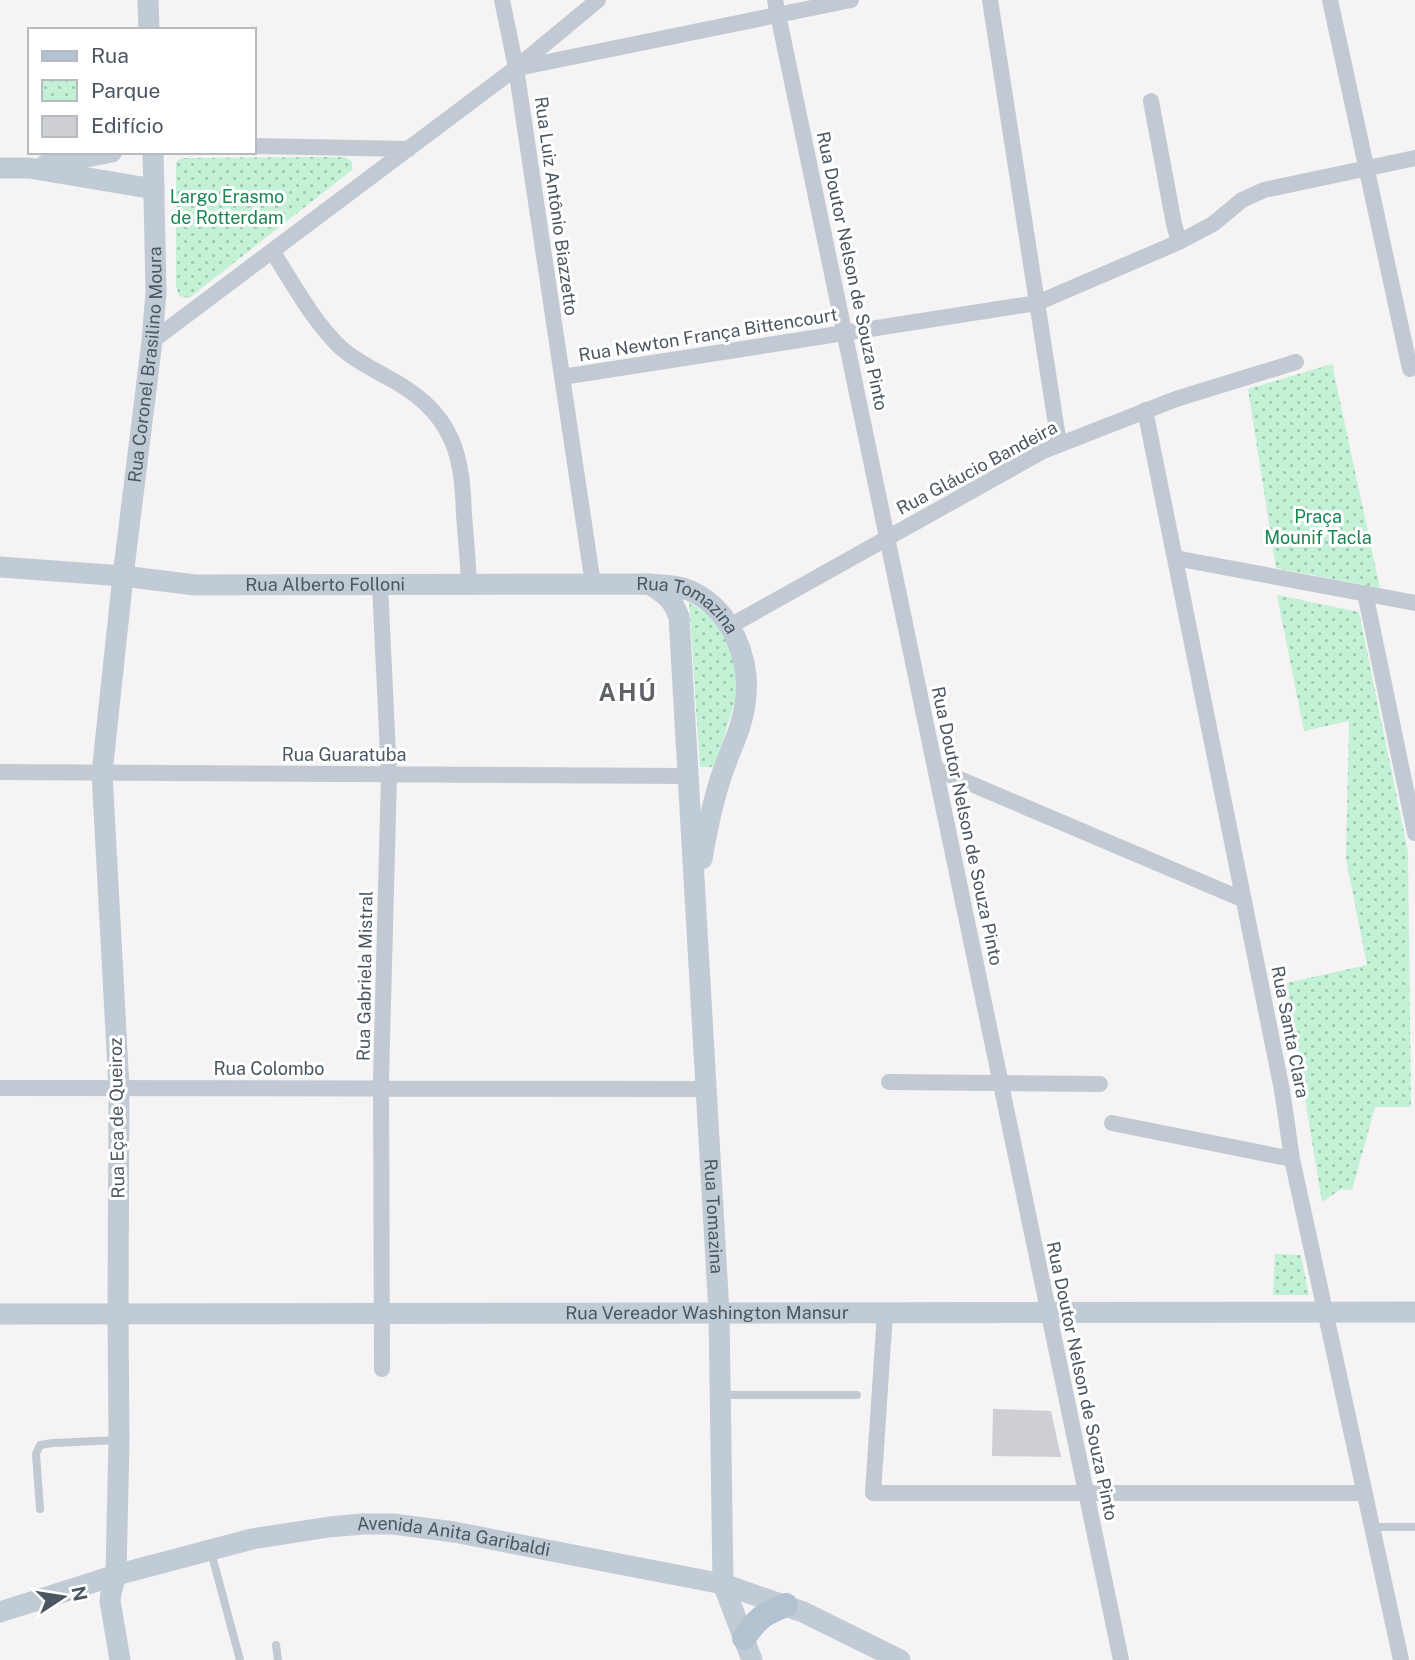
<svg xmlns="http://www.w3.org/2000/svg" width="1415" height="1660" font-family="'Public Sans',sans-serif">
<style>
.park{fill:url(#park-dots)}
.building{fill:#cdcfd5}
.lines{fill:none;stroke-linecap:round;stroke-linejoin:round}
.lane{stroke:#c1cad2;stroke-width:8}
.street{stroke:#c1cad2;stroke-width:16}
.secondary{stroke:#c1cbd6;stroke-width:21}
.primary{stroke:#b3c2d1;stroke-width:24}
.labels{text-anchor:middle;stroke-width:6;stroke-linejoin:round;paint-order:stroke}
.park-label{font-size:18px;fill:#17864f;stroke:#fff}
.street-label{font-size:18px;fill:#4a5661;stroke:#fff}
.district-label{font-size:24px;font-weight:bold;letter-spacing:2px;fill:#5f6368;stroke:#fff}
</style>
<defs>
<pattern id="park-dots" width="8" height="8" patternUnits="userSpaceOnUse" patternTransform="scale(1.75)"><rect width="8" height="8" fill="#c3f1d5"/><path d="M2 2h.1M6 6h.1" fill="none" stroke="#a0c6b0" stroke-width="1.8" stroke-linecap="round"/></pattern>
</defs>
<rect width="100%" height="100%" fill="#f5f3f3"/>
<path class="park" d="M345 157 352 162V170L189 298 179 296 176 285V162L182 158Z
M1332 364 1380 588 1276 568 1248 389Z
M1277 595 1359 612 1408 852 1411 1107H1375L1352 1190 1341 1189 1322 1202 1286 983 1367 965 1346 859 1349 721 1304 731Z
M689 602 716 620 728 637 739 687 715 767H700Z
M1275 1254 1301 1255 1309 1295H1273Z"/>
<path class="building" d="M993 1409 1051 1411 1061 1457 992 1456Z"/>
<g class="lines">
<path class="lane" d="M720 1395H857
M40 1509 36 1454 40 1445 53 1443 119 1440
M1372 1527H1415
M211 1552 240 1660
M276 1645 278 1660"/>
<path class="street" d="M502 0 516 68 593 584
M775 0 1121 1660
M990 0 1059 444
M1330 0 1410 369
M518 68 851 0
M1151 101 1174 224 1179 242
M254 146 409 149
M272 251C293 283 312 320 340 347 353 359 369 367 385 376 414 391 439 410 452 441 462 465 463 490 464 515 466 538 468 561 469 584
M152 341 516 68 598 0
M562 377 1037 303 1179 242 1213 224 1242 200 1264 190 1415 158
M1145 410 1282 1090 1292 1159 1401 1660
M1175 558 1415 603
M380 585 389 775 381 1079 382 1369
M1365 593 1415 833
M730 626 1043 451 1176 399 1296 362
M936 769 1244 900
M0 772 688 776
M889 1082 1100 1084
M0 1088 706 1089
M1112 1123 1292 1159
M885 1313 873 1493H1365"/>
<g class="secondary">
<path d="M148 0 149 30"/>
<path d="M45 165 112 152"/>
<path d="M0 168H29L154 189"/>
<path id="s1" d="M0 567 123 576 195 585 649 584C663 585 678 585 691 591 732 610 752 661 745 704 742 728 731 748 723 771 713 800 707 829 702 859"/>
<path id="s2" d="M649 584C666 595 672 598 679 617L719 1313 723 1584 752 1660"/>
<path id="s3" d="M0 1314 1415 1312"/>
<path id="s4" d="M0 1612 116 1575 252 1539 329 1527 363 1524H393L454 1532 723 1584 803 1612 900 1660"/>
<path id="s5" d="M120 1660 110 1601 111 1593 116 1575 119 1440 118 1313 119 1088 102 773 123 576 152 341 156 292 153 152"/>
</g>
<path class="primary" d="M744 1638C757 1618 764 1614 786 1605"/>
</g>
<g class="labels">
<g class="park-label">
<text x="227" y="203">Largo Erasmo<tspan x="227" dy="21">de Rotterdam</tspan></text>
<text x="1318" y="523">Praça<tspan x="1318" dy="21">Mounif Tacla</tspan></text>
</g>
<g class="street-label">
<text transform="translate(556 206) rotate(82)" y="6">Rua Luiz Antônio Biazzetto</text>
<text transform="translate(852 271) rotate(78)" y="6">Rua Doutor Nelson de Souza Pinto</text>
<text transform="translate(708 335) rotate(-9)" y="6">Rua Newton França Bittencourt</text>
<text dy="6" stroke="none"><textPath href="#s5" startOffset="1300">Rua Coronel Brasilino Moura</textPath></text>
<text transform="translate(977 468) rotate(-28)" y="6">Rua Gláucio Bandeira</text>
<text dy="6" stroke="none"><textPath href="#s1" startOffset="326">Rua Alberto Folloni</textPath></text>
<text dy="6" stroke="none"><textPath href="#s1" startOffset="695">Rua Tomazina</textPath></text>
<text x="344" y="761">Rua Guaratuba</text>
<text transform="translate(967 826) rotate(78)" y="6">Rua Doutor Nelson de Souza Pinto</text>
<text transform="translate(365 976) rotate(-89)" y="6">Rua Gabriela Mistral</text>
<text transform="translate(1290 1032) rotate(79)" y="6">Rua Santa Clara</text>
<text x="269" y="1075">Rua Colombo</text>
<text transform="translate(117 1118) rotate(-91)" y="6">Rua Eça de Queiroz</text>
<text dy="6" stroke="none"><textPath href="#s2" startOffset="646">Rua Tomazina</textPath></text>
<text dy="6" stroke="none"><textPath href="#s3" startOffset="707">Rua Vereador Washington Mansur</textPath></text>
<text transform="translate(1082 1381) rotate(78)" y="6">Rua Doutor Nelson de Souza Pinto</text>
<text dy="6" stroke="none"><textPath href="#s4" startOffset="466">Avenida Anita Garibaldi</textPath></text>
</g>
<g class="district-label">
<text x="628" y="701">AHÚ</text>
</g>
</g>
<rect x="28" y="28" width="228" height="126" fill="#ffffff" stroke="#b7bbc0" stroke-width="2"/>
<rect x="42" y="51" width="35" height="10" fill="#b3c2d1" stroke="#b7bbc0" stroke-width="2"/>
<text x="91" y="63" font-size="21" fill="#4a5661">Rua</text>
<rect x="42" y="80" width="35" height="21" fill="url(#park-dots)" stroke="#b7bbc0" stroke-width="2"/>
<text x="91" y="98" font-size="21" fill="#4a5661">Parque</text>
<rect x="42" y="116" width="35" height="21" fill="#cdcfd5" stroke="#b7bbc0" stroke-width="2"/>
<text x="91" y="133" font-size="21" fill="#4a5661">Edifício</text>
<g transform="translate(63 1597) rotate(78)" stroke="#ffffff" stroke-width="5" paint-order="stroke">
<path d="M0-5L12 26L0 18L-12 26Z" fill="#4a5661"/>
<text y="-10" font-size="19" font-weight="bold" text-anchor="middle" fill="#4a5661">N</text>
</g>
</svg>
